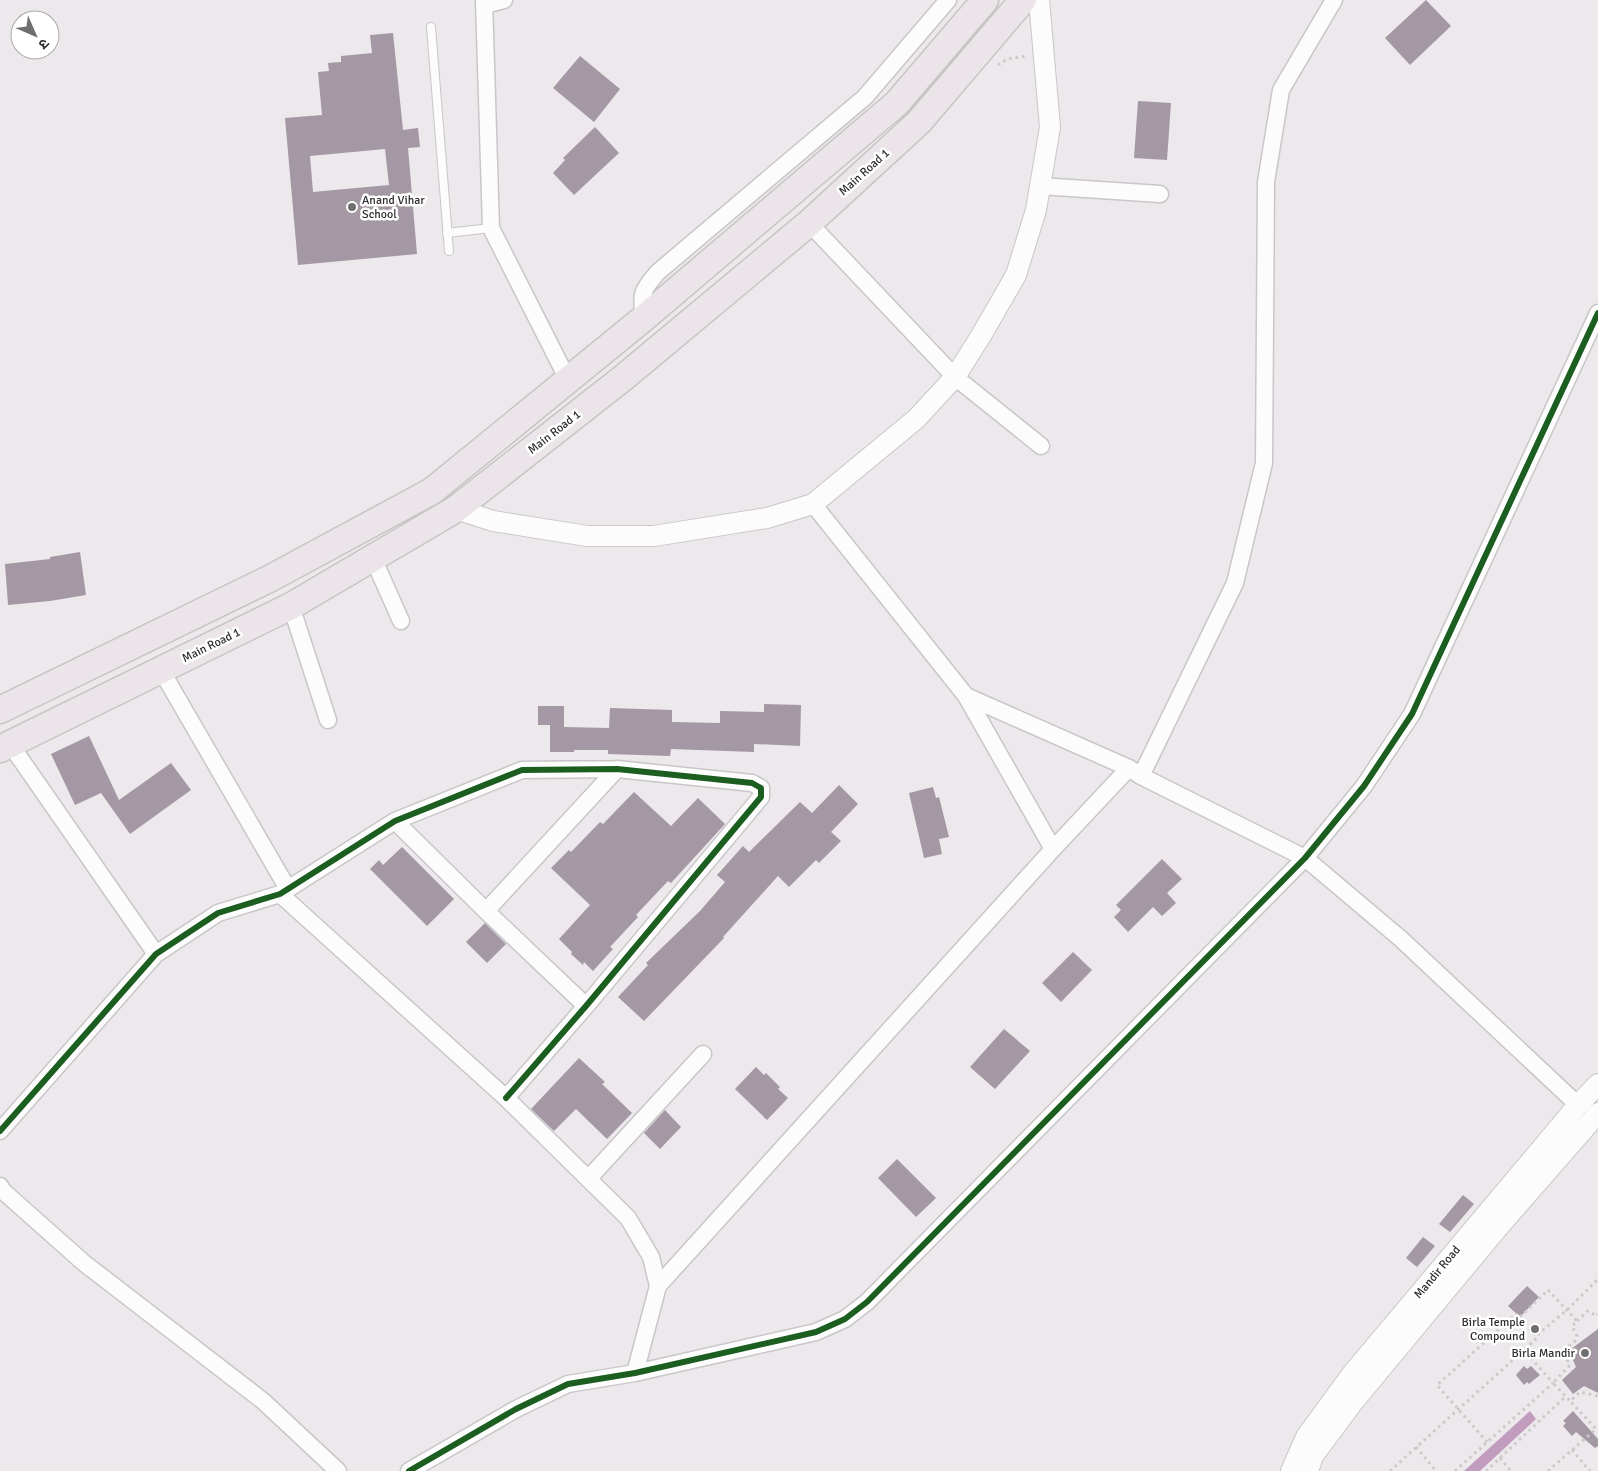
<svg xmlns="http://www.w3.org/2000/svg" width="1598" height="1471" font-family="Signika,'Noto Sans Devanagari',sans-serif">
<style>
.water{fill:#c19cbe}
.building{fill:#a398a3;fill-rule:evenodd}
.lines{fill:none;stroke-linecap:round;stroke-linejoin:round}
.service-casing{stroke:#c9c6c9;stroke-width:10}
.minor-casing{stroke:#c9c6c9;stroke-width:19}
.tertiary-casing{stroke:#c9c6c9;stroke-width:22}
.primary-casing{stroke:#c6c5c6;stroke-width:29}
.path{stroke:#cacaca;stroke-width:3;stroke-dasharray:2.5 4;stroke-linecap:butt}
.service{stroke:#fcfcfc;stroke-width:8}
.minor{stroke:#fcfcfc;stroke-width:16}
.tertiary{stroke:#fcfcfc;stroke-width:20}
.primary{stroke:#ebe5ea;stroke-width:26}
.cycleway-casing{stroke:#fff;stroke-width:9}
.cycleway{stroke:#1b5e20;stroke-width:6}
.poi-dot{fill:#716e71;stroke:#fff;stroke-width:2}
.labels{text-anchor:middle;stroke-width:5;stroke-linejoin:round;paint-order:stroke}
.street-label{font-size:12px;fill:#2f2d2f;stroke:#fff}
.poi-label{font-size:12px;fill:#2f2d2f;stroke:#fff;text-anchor:end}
</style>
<rect width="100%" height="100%" fill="#ece8ec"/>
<path class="water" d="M1530 1411 1536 1419 1480 1471H1464Z"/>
<path class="building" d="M1426 0 1451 26 1410 65 1385 38Z
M393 33 403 130 418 128 420 147 408 148 417 254 298 265 285 118 322 115 318 72 329 71 328 63 341 62V56L372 53 370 35ZM385 149 389 185 313 192 310 156Z
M580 56 620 89 594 122 553 88Z
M1138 101 1171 103 1167 160 1134 158Z
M595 127 619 153 574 195 553 173 565 160 563 158Z
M80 552 86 595 50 601 8 605 5 564 50 559V557Z
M764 704 801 705 800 746 754 744V752L671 749 670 756 608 754V750H574V752H550V725H538V706H564V727L609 728 610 708 672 710V722L720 723V711L764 712Z
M89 736 119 800 171 763 191 790 130 834 101 793 75 805 51 754Z
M839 785 858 804 831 832 841 841 819 863 816 860 789 887 778 876 723 937 724 938 644 1021 618 997 648 965 646 963 700 911 725 882 717 875 743 846 749 852 800 802 812 813Z
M933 787 936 798 939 797 949 837 939 839 942 854 924 858 909 793Z
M634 792 671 826 698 798 725 824 671 883 668 881 636 915 638 917 610 947 613 949 593 971 584 962 583 965 571 954 572 952 559 939 590 905 551 868 569 850 571 852 600 822 603 824Z
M402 847 454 899 427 926 370 869 379 860 383 865Z
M1162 859 1182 879 1167 893 1176 903 1162 916 1153 907 1128 932 1114 917 1121 910 1116 905Z
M485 923 506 944 487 963 466 942Z
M1073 952 1092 970 1061 1002 1042 983Z
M1004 1029 1030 1051 995 1089 970 1067Z
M579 1058 605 1082 602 1084 632 1113 607 1139 576 1109 554 1131 531 1109Z
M756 1067 764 1075 766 1073 780 1087 778 1089 788 1098 767 1120 735 1089Z
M665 1110 681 1127 660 1149 644 1133Z
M897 1159 936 1198 916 1217 878 1178Z
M1463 1195 1474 1204 1450 1232 1439 1224Z
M1423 1237 1435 1246 1417 1267 1406 1258Z
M1527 1286 1539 1297 1520 1317 1508 1306Z
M1598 1329V1393L1584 1386 1573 1394 1562 1380 1576 1367 1572 1358 1571 1349Z
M1524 1366 1527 1369 1531 1366 1540 1375 1529 1384 1527 1382 1524 1385 1516 1375Z
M1573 1411 1598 1439V1446L1595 1448 1576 1432 1572 1436 1563 1426 1566 1423 1563 1421Z"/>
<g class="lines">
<defs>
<path id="service" d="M431 27 449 251
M447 233 491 228"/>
<path id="minor" d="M484 0 491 228 568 380
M485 5 504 0
M1040 186 1160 194
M809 223 955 377 1041 446
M644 318C640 294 642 290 658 272L865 97 948 0
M813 504 966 696 1053 849
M373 558 401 621
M291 606 328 720
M161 670 288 889
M966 696 1129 768 1141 776 1305 858 1401 939 1578 1105
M10 744 156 954
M1141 776 1235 583 1264 463 1266 182 1281 90 1334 0
M395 821 486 911 586 1006
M280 894 506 1098 628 1218 651 1257 658 1286 635 1373
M486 911 617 769
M0 1131 156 954 218 913 280 894 395 821 522 770 617 769 752 783 761 788V797L586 1006 506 1098
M588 1179 703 1054
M0 1186 3 1191 84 1263 263 1401 338 1471
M658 1286 1053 849 1129 768
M409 1471 516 1409 568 1384 635 1373 816 1332 845 1319 867 1302 1305 858 1364 786 1412 714 1598 313"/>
<path id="tertiary" d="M456 509 493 521 587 536H654L767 518 813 504 916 419 955 377 982 334 1016 275 1036 210 1050 127 1039 0
M1291 1471 1306 1437 1352 1374 1578 1105 1598 1084
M1308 1471 1313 1456 1354 1401 1496 1230 1598 1113"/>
<path id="primary" d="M0 710 271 578 432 491 644 318 897 103 985 0
M0 749 291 606 456 509 623 378 809 223 919 122 1023 0"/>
</defs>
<use href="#service" class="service-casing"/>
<use href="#minor" class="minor-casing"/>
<use href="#tertiary" class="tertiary-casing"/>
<use href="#primary" class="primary-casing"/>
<path class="path" d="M998 65 1007 59 1027 56
M1520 1317 1548 1290 1577 1321 1572 1326 1577 1336 1575 1341 1563 1352 1570 1365 1553 1383 1570 1401 1580 1392 1598 1396
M1577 1321 1588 1311 1597 1316 1598 1314
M1487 1442 1437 1385 1516 1314 1536 1336
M1416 1447 1436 1471
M1572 1450 1590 1471
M1500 1458 1511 1471
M1390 1471 1535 1340 1536 1336 1567 1310 1598 1279
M1455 1471 1553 1383 1524 1350
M1486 1471 1565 1397
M1548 1471 1596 1429 1570 1401"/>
<use href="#service" class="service"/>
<use href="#minor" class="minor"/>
<use href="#tertiary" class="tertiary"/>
<use href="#primary" class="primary"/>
<defs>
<path id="cycleway" d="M0 1131 156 954 218 913 280 894 395 821 522 770 617 769 752 783 761 788V797L586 1006 506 1098
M409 1471 516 1409 568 1384 635 1373 816 1332 845 1319 867 1302 1305 858 1364 786 1412 714 1598 313"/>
</defs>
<use href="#cycleway" class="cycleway-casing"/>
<use href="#cycleway" class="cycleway"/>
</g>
<g class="poi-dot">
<circle cx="352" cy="207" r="5"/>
<circle cx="1535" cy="1329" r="5"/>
<circle cx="1585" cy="1353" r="5"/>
</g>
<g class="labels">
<g class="street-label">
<text transform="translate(864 172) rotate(-42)" y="4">Main Road 1</text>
<text transform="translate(554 432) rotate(-38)" y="4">Main Road 1</text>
<text transform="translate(211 645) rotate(-26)" y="4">Main Road 1</text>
<text transform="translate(1437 1272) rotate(-50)" y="4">Mandir Road</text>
</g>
<g class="poi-label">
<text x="362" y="204" text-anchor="start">Anand Vihar<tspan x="362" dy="14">School</tspan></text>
<text x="1525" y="1326">Birla Temple<tspan x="1525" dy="14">Compound</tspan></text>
<text x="1575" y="1357">Birla Mandir</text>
</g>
</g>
<g transform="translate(35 35) rotate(135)"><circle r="24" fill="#ffffff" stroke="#acabac"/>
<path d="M0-4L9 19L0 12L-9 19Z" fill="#716e71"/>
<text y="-8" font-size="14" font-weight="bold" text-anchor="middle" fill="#2f2d2f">उ</text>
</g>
</svg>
